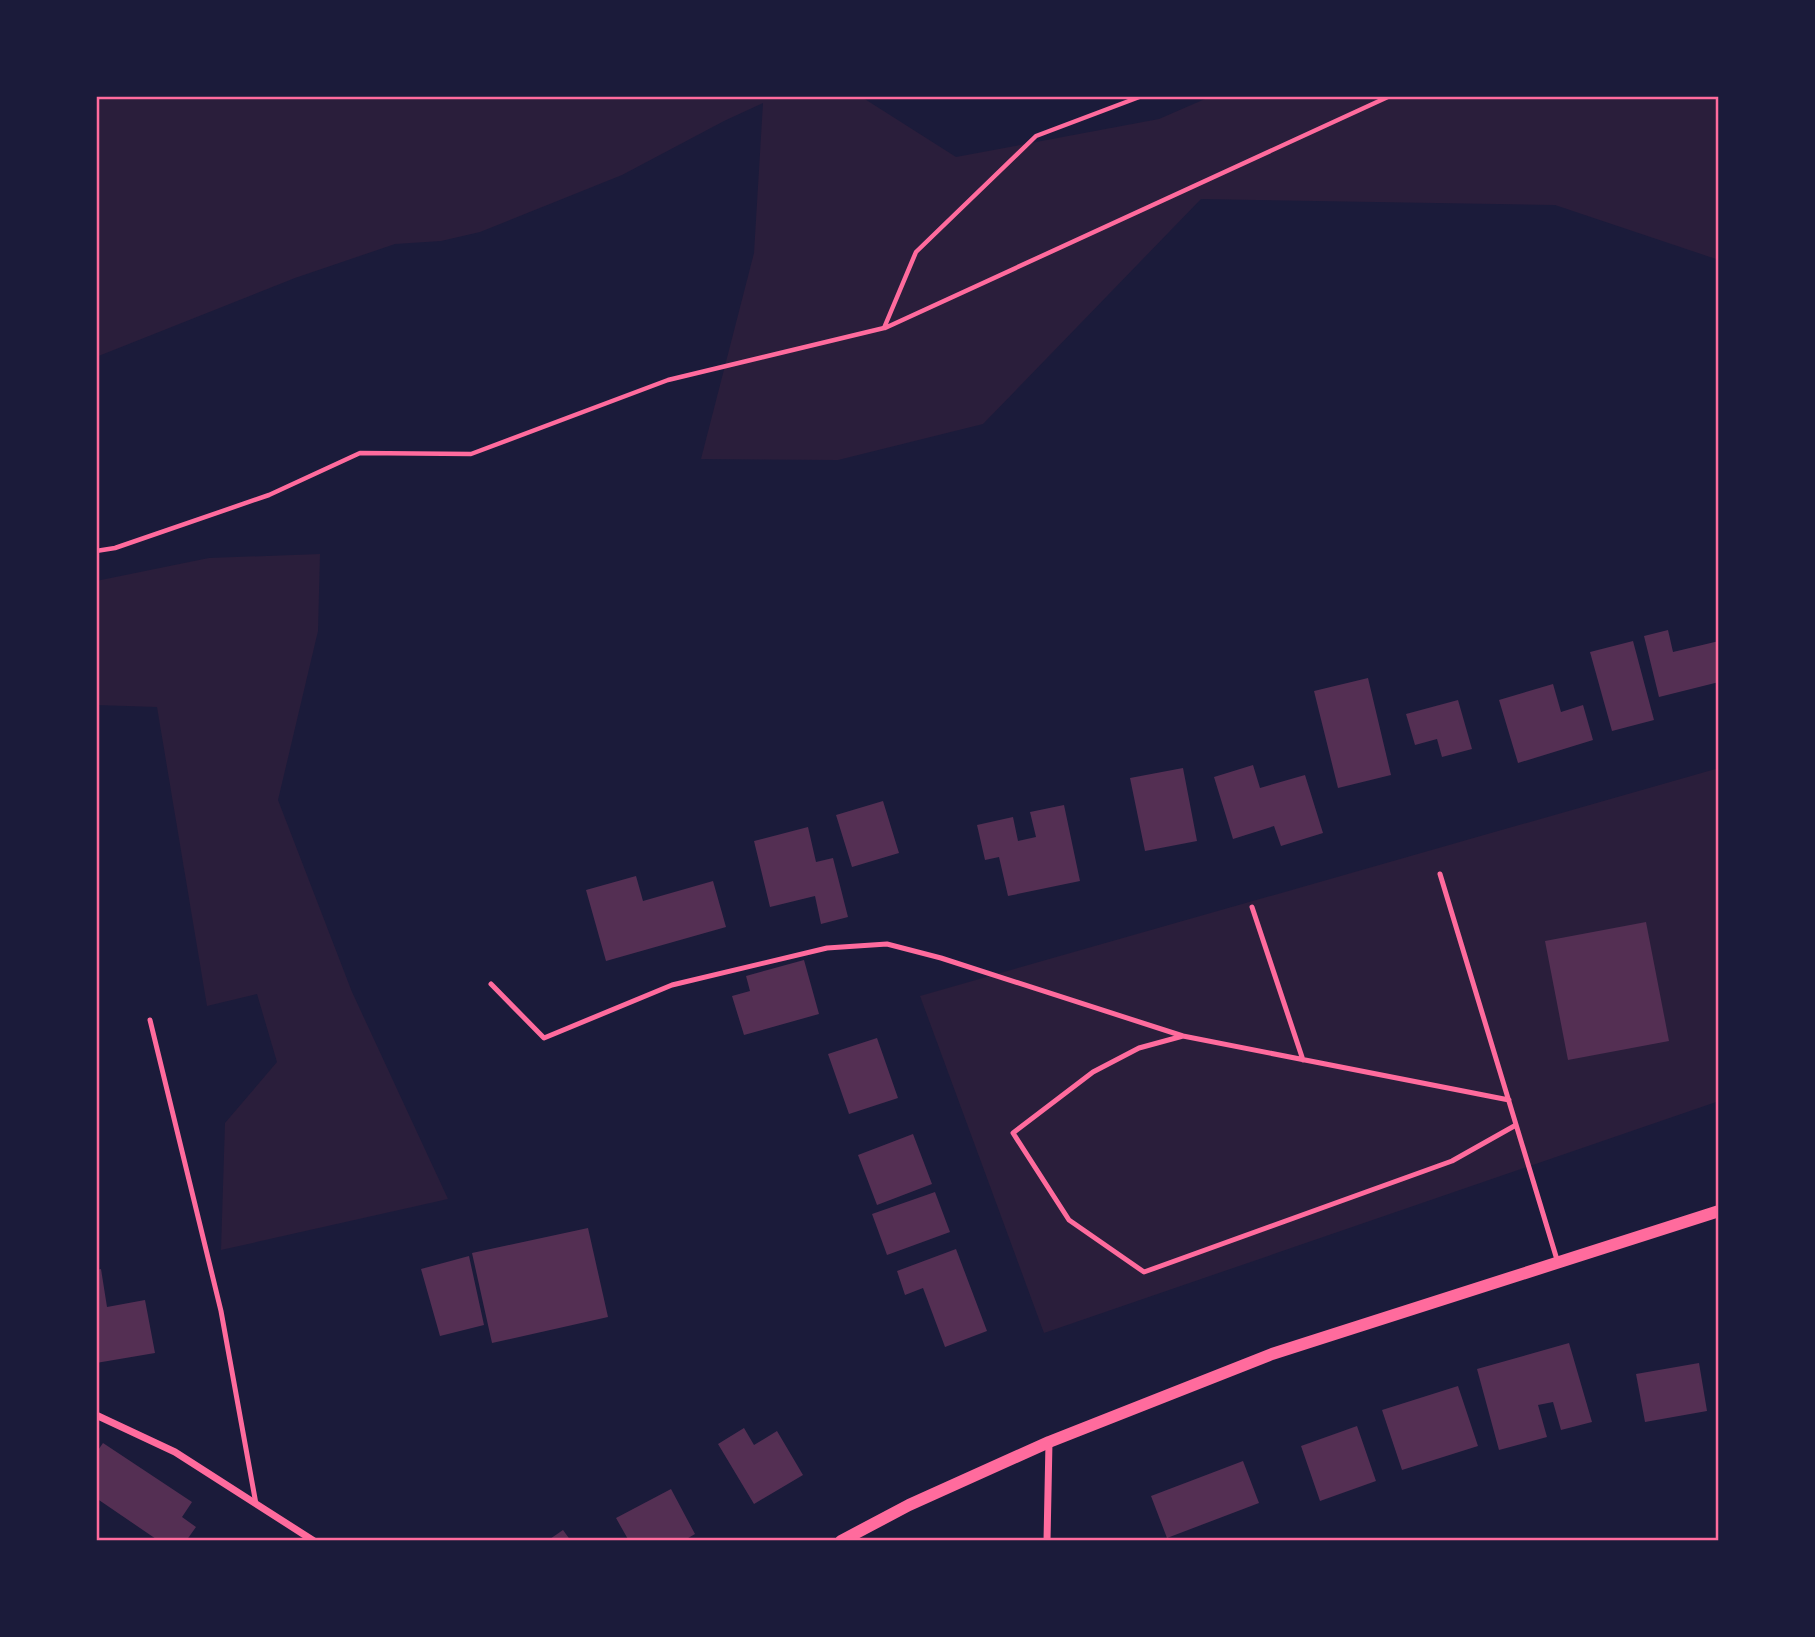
<svg xmlns="http://www.w3.org/2000/svg" width="1815" height="1637" font-family="'Nunito Sans',sans-serif">
<style>
.green{fill:#2a1e3b}
.building{fill:#542f53}
.lines{fill:none;stroke-linecap:round;stroke-linejoin:round}
.path{stroke:#ff6b9d;stroke-width:4.5}
.service{stroke:#ff6b9d;stroke-width:5}
.minor{stroke:#ff6b9d;stroke-width:7}
.tertiary{stroke:#ff6b9d;stroke-width:12}
.neatline{fill:none;stroke:#ff6b9d;stroke-width:2.5}
</style>
<rect width="100%" height="100%" fill="#1b1b3a"/>
<path class="green" d="M96 96H860L956 157 1159 119 1212 96H1719V260L1555 205 1201 199 983 424 838 460 701 459 754 253 763 103 724 121 622 175 480 232 441 241 395 244 295 278 96 357Z
M320 554 318 631 278 800 352 992 448 1199 221 1250 225 1123 277 1062 257 994 207 1006 157 707 96 705V581L209 558Z
M1719 768V1101L1044 1333 920 996Z"/>
<path class="building" d="M1668 630 1673 652 1719 641V682L1659 697 1644 636Z
M1633 641 1654 720 1612 731 1590 652Z
M1368 678 1391 775 1338 788 1314 691Z
M1553 684 1561 712 1583 705 1593 740 1518 763 1499 700Z
M1458 700 1472 749 1442 757 1437 739 1415 745 1406 714Z
M1253 765 1260 788 1305 775 1323 833 1281 846 1274 826 1233 839 1214 777Z
M1183 768 1197 841 1145 851 1130 778Z
M883 801 899 853 852 867 836 815Z
M1064 805 1080 881 1008 896 999 857 985 860 977 825 1013 817 1018 841 1036 837 1030 812Z
M808 827 816 862 833 858 848 917 821 924 815 896 770 907 754 841Z
M636 876 643 901 713 881 726 927 606 961 586 890Z
M1646 922 1669 1041 1568 1060 1545 941Z
M804 960 819 1014 744 1035 732 996 750 991 746 976Z
M877 1038 898 1098 849 1114 828 1054Z
M913 1134 932 1184 877 1205 858 1155Z
M935 1192 950 1232 887 1255 872 1214Z
M588 1228 608 1317 492 1343 472 1253Z
M956 1249 987 1331 945 1347 923 1288 905 1295 897 1271Z
M469 1256 484 1325 440 1336 421 1269Z
M101 1269 107 1307 145 1300 155 1353 96 1363V1270Z
M1569 1343 1592 1422 1561 1430 1553 1402 1538 1405 1547 1437 1499 1450 1477 1369Z
M1699 1363 1707 1411 1645 1422 1636 1374Z
M1458 1386 1478 1446 1402 1470 1382 1410Z
M1357 1426 1376 1481 1320 1501 1301 1446Z
M744 1428 754 1445 777 1431 803 1475 754 1504 718 1444Z
M103 1443 192 1502 182 1517 196 1527 186 1541H159L96 1498V1453Z
M1243 1461 1259 1503 1167 1538 1151 1496Z
M671 1489 695 1534 683 1541H629L616 1518Z
M563 1530 571 1541H547Z"/>
<g class="lines">
<path class="path" d="M885 328 1390 96
M96 551 115 548 269 495 360 453 471 454 668 380 884 328 916 252 1036 136 1142 96"/>
<path class="service" d="M1440 874 1558 1263
M1252 907 1303 1060
M491 984 544 1038 672 985 827 948 887 944 941 958 1183 1036 1509 1100
M150 1020 221 1311 256 1504
M1183 1036 1139 1048 1093 1072 1013 1133 1069 1220 1144 1272 1452 1161 1516 1125"/>
<path class="minor" d="M96 1415 175 1452 314 1541
M1047 1541 1049 1442"/>
<path class="tertiary" d="M841 1541 909 1505 1049 1442 1272 1354 1719 1211"/>
</g>
<rect width="1815" height="1637" fill="none" stroke="#1b1b3a" stroke-width="196"/>
<rect x="98" y="98" width="1619" height="1441" class="neatline"/>
</svg>
